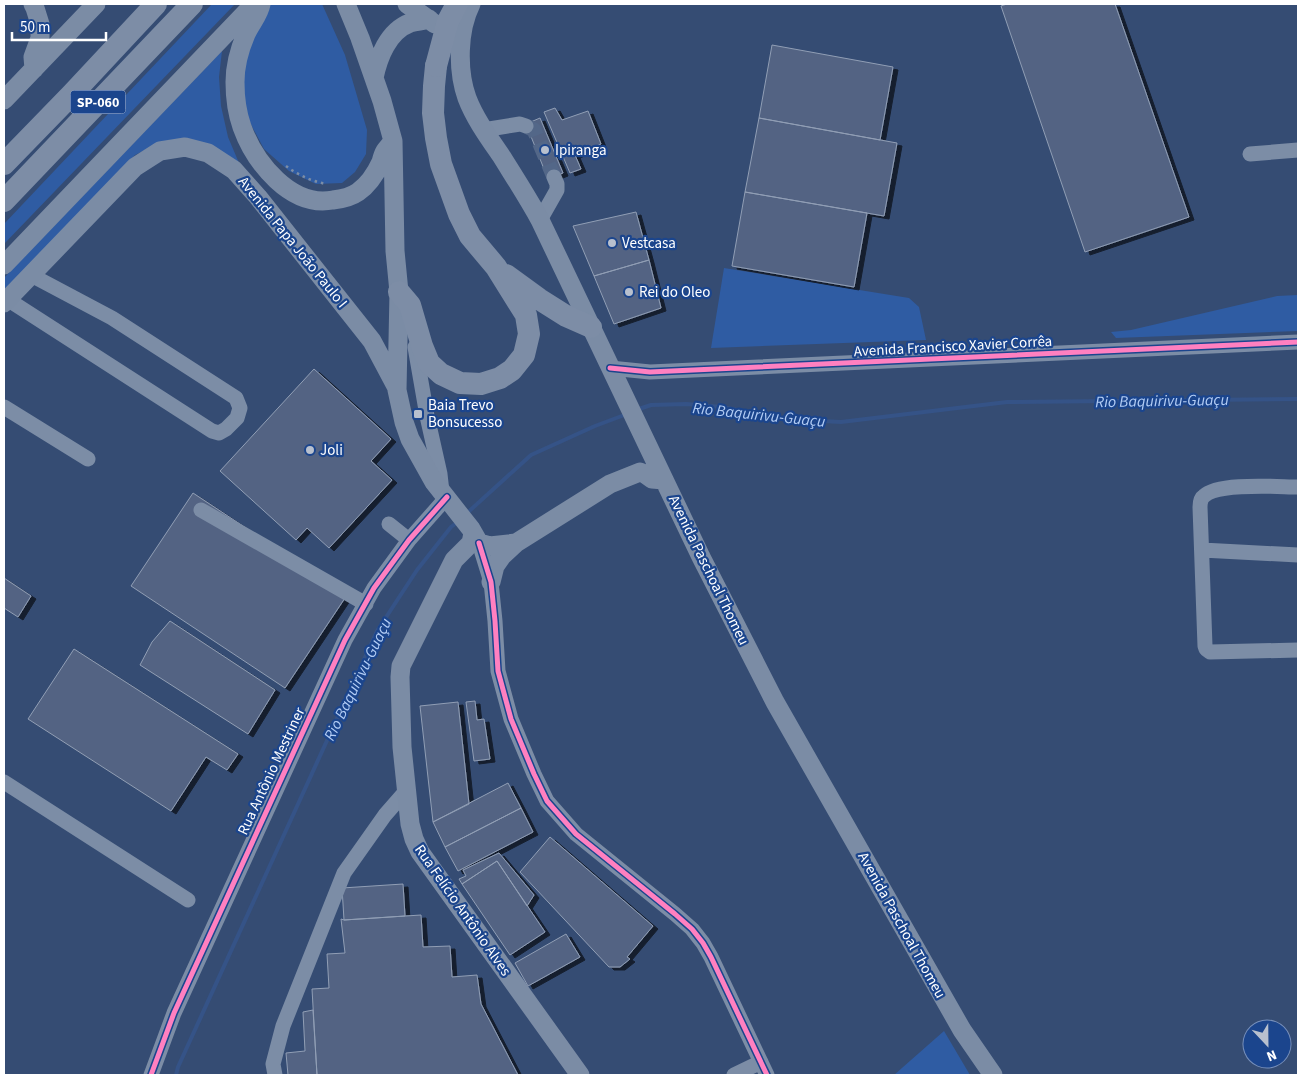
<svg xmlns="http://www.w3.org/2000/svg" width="1302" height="1079" font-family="'Source Sans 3',sans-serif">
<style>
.green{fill:#2f5ca3}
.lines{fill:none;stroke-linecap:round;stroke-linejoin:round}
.stream{stroke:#355387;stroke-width:4}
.building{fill:#526483;stroke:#919eb5;filter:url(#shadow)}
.minor-tunnel{stroke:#536788;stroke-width:15;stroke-dasharray:15 8;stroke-linecap:butt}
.path{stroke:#7c8da6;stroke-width:2.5;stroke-dasharray:2.5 4;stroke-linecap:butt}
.minor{stroke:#7c8da6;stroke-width:15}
.major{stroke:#7b8ca5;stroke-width:19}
.highway{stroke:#7d8da6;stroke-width:22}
.highway-bridge{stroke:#7d8da6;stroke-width:22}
.cycleway-casing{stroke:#1b458d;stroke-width:8}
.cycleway{stroke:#ff80c0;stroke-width:5}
.poi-dot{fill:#b8c0ce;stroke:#1b458d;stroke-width:2}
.labels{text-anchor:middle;stroke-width:4.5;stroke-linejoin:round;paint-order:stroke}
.shield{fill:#1b458d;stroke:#bbc7dd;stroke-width:1}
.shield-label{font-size:14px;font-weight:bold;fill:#fff}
.poi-label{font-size:15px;fill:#fff;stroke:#1b458d;text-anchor:start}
.street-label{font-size:15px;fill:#fff;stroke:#1b458d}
.water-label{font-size:16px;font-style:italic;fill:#b3cdf5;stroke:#1b458d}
</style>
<defs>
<filter id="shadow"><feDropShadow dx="5" dy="3" stdDeviation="0" flood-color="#0009"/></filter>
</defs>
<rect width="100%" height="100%" fill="#354c73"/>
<path class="green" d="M212 4H235L4 244V224Z
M270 4H322L345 55 367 130 366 154 355 172 342 183 316 184 289 171 264 149 246 115 243 88 246 58 256 30Z
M222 51 219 77 221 106 228 137 239 163 159 143 135 155 4 291V278Z
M724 268 909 298 919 307 926 340 711 348Z
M1298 295V331L1116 338 1111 332 1131 330 1277 296Z
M944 1031 970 1075H894Z"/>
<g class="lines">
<path class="stream" d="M636 410 651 405 686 404 722 407 783 419 841 422 1007 402 1298 399
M466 514 531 455 595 426 627 414
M176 1075 178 1067 377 631 417 570 451 527 459 521"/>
</g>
<path class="building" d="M1007 4H1115L1189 217 1085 252 1001 6Z
M772 45 893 67 880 140 759 118Z
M555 108 562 120 588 111 601 144 575 155 581 169 570 173 544 112Z
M540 118 563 173 548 179 526 124Z
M759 118 897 143 884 216 745 192Z
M745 192 867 213 854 287 732 266Z
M636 212 649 260 594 276 573 226Z
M649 260 661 308 614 324 594 276Z
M314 369 391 439 371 461 392 480 329 548 307 528 296 540 220 471Z
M193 493 347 595 285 688 131 586Z
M4 578 31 596 18 617 4 608Z
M170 621 275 690 248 734 140 665 152 642Z
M74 649 238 754 227 770 206 757 171 811 28 719Z
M475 701 477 720 484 719 490 759 474 761 466 702Z
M458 702 469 804 433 822 420 706Z
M508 783 521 808 445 847 433 822Z
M521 808 533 832 458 871 445 847Z
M550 837 653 926 627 957 630 959 620 967H609L520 872Z
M499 853 534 895 527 906 497 861 462 884 459 879 466 876 463 870Z
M497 861 545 932 510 955 462 884Z
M403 884 405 916 344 920 342 888Z
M421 915 423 947 450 946 452 977 477 975 481 1004 518 1075H317L312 989 329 988 327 954 345 953 341 919 344 920Z
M566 934 580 957 528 986 515 963Z
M313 1010 317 1075H288L286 1053 305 1051 303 1012Z"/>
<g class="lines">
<path class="minor-tunnel" d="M526 126 534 130 554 177"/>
<path class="path" d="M286 166C298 175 311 181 326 184"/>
<path class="minor" d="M483 130 520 124 526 126
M1250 154 1298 150
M540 220 557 190V184L554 177
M7 299 212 431 219 433 226 429 237 418 240 408 236 398 112 318 31 275
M415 347 427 416 440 474 442 492
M610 368 650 372 1298 342
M4 407 88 459
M1298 487C1278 487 1218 482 1204 496 1201 498 1200 503 1200 507L1205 646 1206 649 1210 652 1298 650
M201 510 366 604
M389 524 409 540
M479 543 491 582 495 621 498 671 511 719 534 774 547 801 576 834 675 914 692 929 703 943 711 957 767 1075
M1202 550 1298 555
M4 782 188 900
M151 1075 174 1013 345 640 374 588 409 540 447 497
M275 1075 273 1064 283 1026 344 873 385 815 406 791
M734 1075 761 1062"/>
<path class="major" d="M33 4 35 8 40 24V38L33 57 34 69
M261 4C259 15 251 23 246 34 240 48 235 67 235 82 235 97 237 113 242 127 255 163 291 208 333 200 342 199 351 197 358 192 368 185 376 173 381 162 382 158 383 154 385 151 387 148 390 145 392 142
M346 4 360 38 382 101 393 141 395 251 399 292 397 390 404 422 410 439 434 482 471 529 479 543 490 546 516 543 610 484 640 472 645 474 652 479 664 480
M407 4 435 24
M471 4C458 30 457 70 467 98 475 119 489 138 502 157 515 178 528 198 540 220L701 557 775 702 962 1030 993 1075
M374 78C378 58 388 31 410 23 416 21 423 21 429 19
M4 100 96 4
M4 265 254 4
M4 303 135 167 160 151 185 147 208 153 234 170 258 197 372 341 397 388
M473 533 471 543 454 560 401 666 400 677 402 747 410 824 414 839 420 852 580 1075
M491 582 495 566 502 556 516 543"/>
<path class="highway" d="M4 164 72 94 156 4
M4 201 192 4
M506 275 539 299 566 316 591 327
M399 292 410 305 422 346 429 363 441 374 460 383 481 384 500 378 512 370 524 355 529 334 526 315 496 267 470 236 459 214 441 164 436 138 433 113 434 86 436 66"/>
<path class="highway-bridge" d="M436 66 448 21 457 4"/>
<defs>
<path id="cycleway" d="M610 368 650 372 1298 342
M479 543 491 582 495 621 498 671 511 719 534 774 547 801 576 834 675 914 692 929 703 943 711 957 767 1075
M151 1075 174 1013 345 640 374 588 409 540 447 497"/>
</defs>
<use href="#cycleway" class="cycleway-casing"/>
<use href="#cycleway" class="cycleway"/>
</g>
<g class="poi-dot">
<circle cx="545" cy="150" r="5"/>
<circle cx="612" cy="243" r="5"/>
<circle cx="629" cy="292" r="5"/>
<rect x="413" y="409" width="10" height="10" rx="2.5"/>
<circle cx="310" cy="450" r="5"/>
</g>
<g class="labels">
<rect class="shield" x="70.5" y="90.5" width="55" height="23" rx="4"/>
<g class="shield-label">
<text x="98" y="107">SP-060</text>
</g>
<g class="poi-label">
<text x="555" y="155">Ipiranga</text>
<text x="622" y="248">Vestcasa</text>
<text x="639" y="297">Rei do Oleo</text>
<text x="428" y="410">Baia Trevo<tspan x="428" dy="17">Bonsucesso</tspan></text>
<text x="320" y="455">Joli</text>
</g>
<g class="street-label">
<text transform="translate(293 242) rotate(51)" y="5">Avenida Papa João Paulo I</text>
<text transform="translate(953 346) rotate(-3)" y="5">Avenida Francisco Xavier Corrêa</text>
<text transform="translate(709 570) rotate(64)" y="5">Avenida Paschoal Thomeu</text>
<text transform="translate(271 771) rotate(-65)" y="5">Rua Antônio Mestriner</text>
<text transform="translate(463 910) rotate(55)" y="5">Rua Felício Antônio Alves</text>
<text transform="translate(902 925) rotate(61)" y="5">Avenida Paschoal Thomeu</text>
</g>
<g class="water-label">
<text transform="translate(1162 400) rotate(-1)" y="6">Rio Baquirivu-Guaçu</text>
<text transform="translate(759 414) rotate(6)" y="6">Rio Baquirivu-Guaçu</text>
<text transform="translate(357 679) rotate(-64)" y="6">Rio Baquirivu-Guaçu</text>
</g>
</g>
<rect width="1302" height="1079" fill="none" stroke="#ffffff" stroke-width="10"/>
<g transform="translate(1267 1044) rotate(158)"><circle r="24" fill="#1b458d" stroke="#768fbb"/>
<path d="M0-4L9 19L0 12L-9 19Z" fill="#b8c0ce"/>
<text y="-8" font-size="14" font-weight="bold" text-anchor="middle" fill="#ffffff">N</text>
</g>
<path d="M12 32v8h94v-8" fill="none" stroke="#ffffff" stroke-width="2.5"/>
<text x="20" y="32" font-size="15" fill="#ffffff" stroke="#1b458d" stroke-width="4" paint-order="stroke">50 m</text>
</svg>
